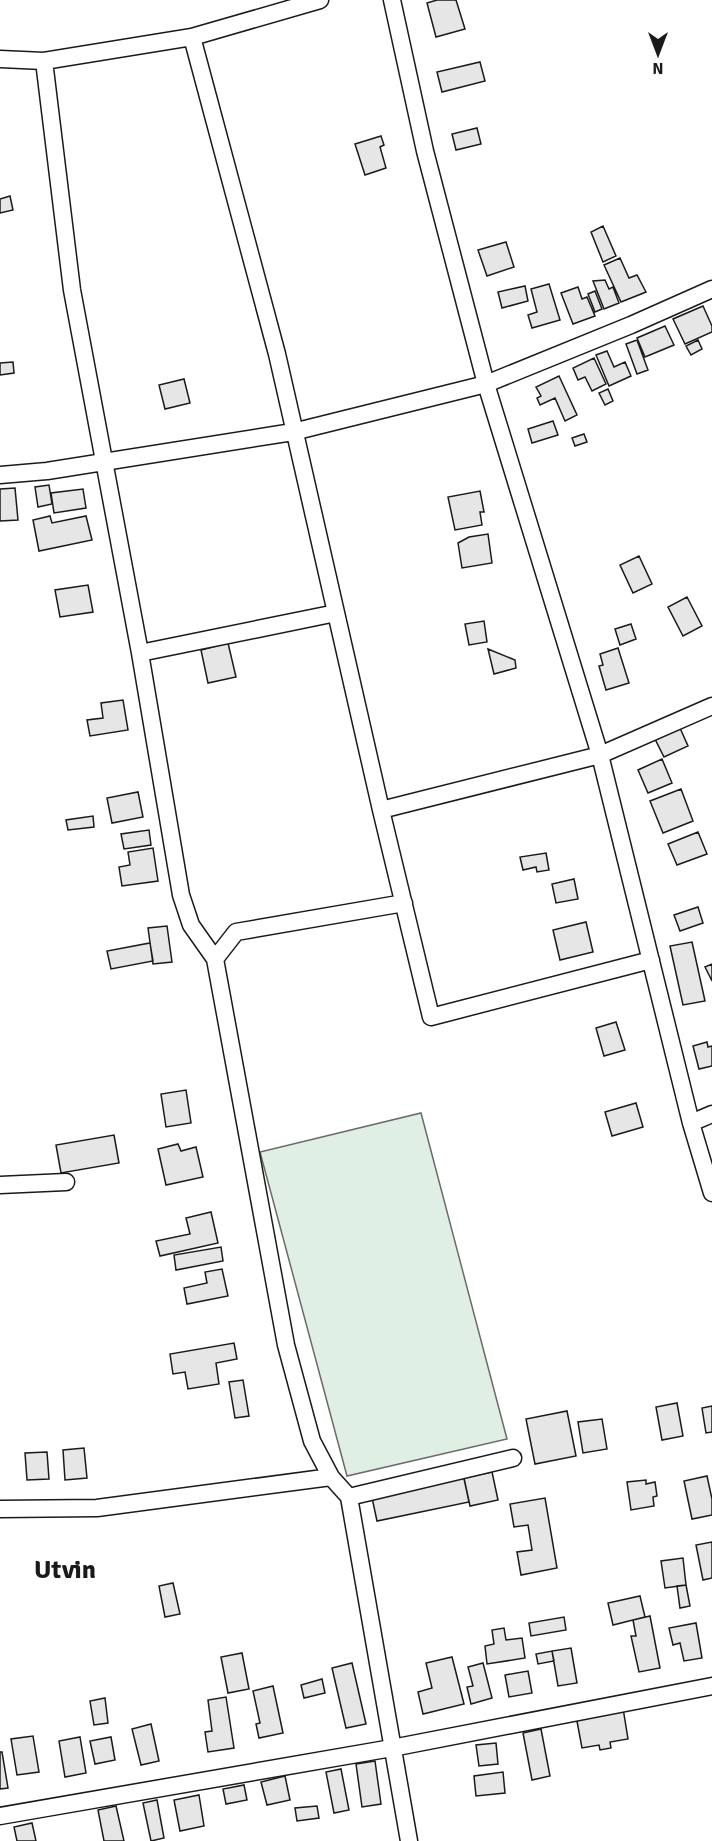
<svg xmlns="http://www.w3.org/2000/svg" width="712" height="1841" font-family="Signika,sans-serif">
<style>
.green{fill:#e0efe3;stroke:#6a6a6a;stroke-width:1.5}
.building{fill:#e6e6e6;stroke:#1a1a1a;stroke-width:1.5}
.lines{fill:none;stroke-linecap:round;stroke-linejoin:round}
.minor-casing{stroke:#1a1a1a;stroke-width:19}
.minor{stroke:#fff;stroke-width:16}
.labels{text-anchor:middle;stroke-width:4.5;stroke-linejoin:round;paint-order:stroke}
.quarter-label{font-size:26px;font-weight:bold;fill:#1a1a1a;stroke:#fff}
</style>
<rect width="100%" height="100%" fill="#fff"/>
<path class="green" d="M421 1113 507 1439 347 1476 260 1152Z"/>
<path class="building" d="M437 0H456L465 29 436 37 427 3Z
M480 62 485 81 442 92 437 72Z
M477 128 481 144 456 150 452 134Z
M381 136 384 145 380 147 386 168 365 175 355 144Z
M10 196 13 210 0 213V199Z
M603 226 616 256 603 262 591 232Z
M506 242 514 267 487 276 478 250Z
M620 258 629 278 637 275 646 292 621 302 604 265Z
M605 280 609 289 613 287 619 303 604 309 593 281Z
M549 284 560 320 532 328 528 315 537 312 531 289Z
M525 286 528 301 502 308 498 292Z
M578 287 582 299 587 297 595 316 573 324 561 293Z
M595 291 602 309 595 312 588 294Z
M703 306 712 326V332L685 344 673 319Z
M665 326 674 345 645 357 637 338Z
M637 340 648 370 637 374 626 344Z
M698 340 702 349 691 355 686 346Z
M607 351 614 367 625 362 631 376 609 386 596 355Z
M594 358 606 384 592 391 585 377 578 380 573 368Z
M13 362 14 373 0 375V363Z
M559 376 577 415 565 421 555 398 540 405 537 398 541 396 536 387Z
M184 379 190 403 165 409 159 385Z
M608 389 613 401 605 405 599 393Z
M553 421 558 435 532 443 528 429Z
M584 434 587 442 575 446 572 438Z
M49 485 52 504 38 507 35 487Z
M15 488 18 520 0 521V489Z
M83 489 86 508 54 513 51 493Z
M480 491 484 512H480L482 525 455 530 448 497Z
M50 516 52 523 86 516 92 540 39 551 33 520Z
M488 534 492 563 462 568 458 543 469 537Z
M639 556 652 584 633 593 620 565Z
M88 585 93 612 60 617 55 590Z
M687 597 702 626 683 636 668 607Z
M484 621 487 642 469 645 465 624Z
M631 624 636 639 620 645 615 629Z
M228 643 236 677 208 683 201 650Z
M618 648 629 683 606 690 599 666 603 665 600 654Z
M488 649 515 660 516 668 494 674Z
M123 700 128 730 90 736 87 720 103 718 101 703Z
M680 728 688 746 664 757 655 739Z
M662 759 672 783 648 793 638 770Z
M681 789 693 821 663 833 650 801Z
M138 792 143 817 112 823 107 798Z
M93 816 94 827 68 830 66 820Z
M149 830 151 845 124 849 121 834Z
M698 832 707 854 677 865 668 844Z
M153 848 158 881 122 886 119 867 130 865 128 852Z
M546 853 549 870 537 872 536 867 523 870 520 857Z
M574 879 578 899 556 903 552 884Z
M698 907 703 923 680 931 674 915Z
M586 922 593 952 560 960 553 930Z
M167 926 172 962 153 964 148 928Z
M692 942 705 1001 683 1005 670 946Z
M150 943 153 961 111 969 107 951Z
M712 964V981L705 967Z
M616 1022 625 1050 604 1056 596 1028Z
M707 1042 708 1047 712 1046V1066L699 1069 693 1046Z
M186 1090 191 1123 166 1127 161 1094Z
M636 1103 643 1127 612 1136 605 1112Z
M114 1135 119 1163 61 1173 56 1145Z
M178 1144 181 1151 196 1147 203 1177 166 1185 158 1149Z
M211 1212 218 1243 160 1256 156 1241 190 1234 186 1218Z
M221 1247 223 1261 176 1270 174 1255Z
M222 1269 228 1296 187 1304 184 1288 207 1283 205 1272Z
M234 1343 237 1359 216 1363 219 1384 188 1389 185 1372 173 1374 170 1354Z
M243 1380 249 1416 235 1418 229 1382Z
M677 1403 683 1436 662 1440 656 1407Z
M712 1406V1432L706 1433 702 1408Z
M567 1411 576 1456 535 1464 526 1419Z
M602 1419 607 1449 583 1453 578 1422Z
M84 1448 87 1478 65 1480 63 1450Z
M47 1452 49 1479 27 1480 25 1453Z
M492 1472 498 1500 470 1506 464 1478Z
M463 1474 469 1502 377 1521 371 1493Z
M707 1476 712 1499V1515L692 1519 684 1481Z
M646 1480V1484L655 1482 657 1496 653 1497 654 1506 631 1510 627 1482Z
M545 1498 557 1568 521 1575 517 1552 532 1550 528 1525 514 1527 510 1504Z
M712 1542V1578L703 1580 696 1545Z
M683 1558 686 1585 665 1588 661 1561Z
M173 1583 180 1614 165 1617 159 1586Z
M686 1585 690 1606 680 1608 677 1586Z
M640 1596 645 1617 613 1625 608 1603Z
M650 1616 660 1668 639 1672 631 1636H636L633 1620Z
M564 1617 566 1630 531 1636 529 1623Z
M696 1623 702 1658 684 1661 680 1643 673 1645 669 1628Z
M504 1628 506 1640 522 1638 525 1658 487 1664 485 1646 494 1644 492 1630Z
M571 1648 577 1683 558 1686 552 1651Z
M552 1651 554 1661 538 1664 536 1654Z
M242 1653 249 1689 228 1693 221 1657Z
M452 1657 464 1704 423 1714 418 1692 432 1688 426 1663Z
M352 1663 366 1724 346 1728 332 1668Z
M483 1663 492 1698 471 1704 467 1687 473 1686 468 1667Z
M528 1671 532 1693 509 1697 505 1675Z
M322 1679 325 1693 304 1698 301 1685Z
M273 1686 283 1733 259 1738 256 1724 260 1723 253 1691Z
M226 1697 234 1748 208 1752 205 1732 212 1731 208 1700Z
M105 1698 108 1723 94 1725 90 1701Z
M623 1708 628 1739 610 1742 611 1748 600 1750 599 1745 582 1748 576 1716Z
M151 1724 159 1761 141 1765 132 1729Z
M541 1729 550 1776 532 1780 523 1733Z
M33 1736 39 1772 17 1775 11 1739Z
M80 1737 86 1773 65 1777 59 1741Z
M111 1737 115 1760 95 1764 90 1741Z
M496 1743 498 1764 479 1766 476 1745Z
M0 1752H2L8 1788 0 1789Z
M375 1761 381 1804 362 1807 356 1764Z
M341 1769 349 1810 334 1813 326 1772Z
M503 1772 505 1793 476 1796 474 1776Z
M285 1776 290 1800 267 1805 261 1782Z
M244 1785 247 1800 226 1804 223 1789Z
M199 1795 204 1826 180 1831 174 1800Z
M157 1800 164 1838 151 1841 143 1803Z
M116 1806 124 1841H104L98 1810Z
M317 1806 319 1818 297 1821 295 1808Z
M32 1823 36 1841H17L14 1827Z"/>
<g class="lines">
<defs>
<path id="minor" d="M192 37 277 354 381 810 431 1017 651 960
M0 59 44 61 192 37 320 0
M44 61 72 290 140 653 181 895 191 925 215 959 286 1345 312 1441 331 1477 349 1497 409 1841
M712 289 631 325 486 384 600 755 691 1123 712 1193
M0 475 47 471 293 432 486 384 425 151 392 0
M140 653 336 613
M381 810 600 755 712 706
M215 959 236 932 404 903
M691 1123 712 1114
M0 1185 66 1182
M349 1497 513 1458
M0 1509 97 1508 331 1477
M0 1816 392 1748 712 1686"/>
</defs>
<use href="#minor" class="minor-casing"/>
<use href="#minor" class="minor"/>
</g>
<g class="labels">
<g class="quarter-label">
<text x="65" y="1578">Utvin</text>
</g>
</g>
<g transform="translate(658 54) rotate(180)" stroke="#ffffff" stroke-width="4.5" paint-order="stroke">
<path d="M0-4.5L10 22L0 15L-10 22Z" fill="#1a1a1a"/>
<text y="-9" font-size="16" font-weight="bold" text-anchor="middle" fill="#1a1a1a">N</text>
</g>
</svg>
